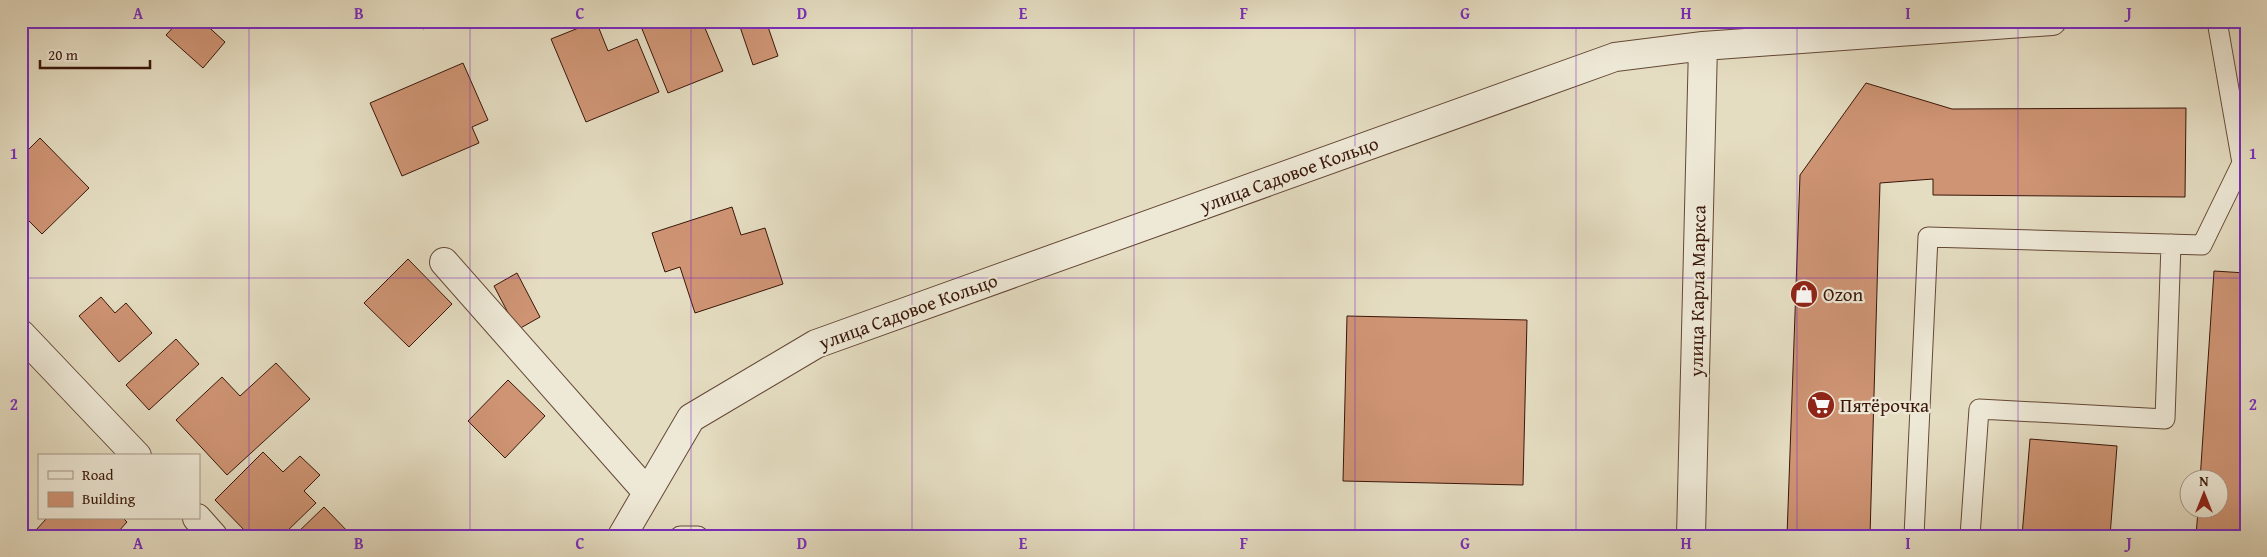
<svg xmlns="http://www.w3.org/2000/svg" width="2267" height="557" font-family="'Gentium Book Plus',serif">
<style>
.building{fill:#ce9474;stroke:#391608}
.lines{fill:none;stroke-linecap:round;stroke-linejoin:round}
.service-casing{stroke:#644836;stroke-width:21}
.minor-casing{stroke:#644836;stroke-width:30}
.service{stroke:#eee9d7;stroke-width:19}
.minor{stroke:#eee9d7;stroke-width:28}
.grid{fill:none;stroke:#7b2cbf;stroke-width:1;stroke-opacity:0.55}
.labels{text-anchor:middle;stroke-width:4.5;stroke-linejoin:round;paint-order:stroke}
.street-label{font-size:19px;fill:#391608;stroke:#eee9d7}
.poi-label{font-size:19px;fill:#391608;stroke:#eee9d7;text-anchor:start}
.neatline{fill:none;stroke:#7b2cbf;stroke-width:2}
.grid-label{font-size:16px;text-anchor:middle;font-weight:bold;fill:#7b2cbf}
</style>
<rect width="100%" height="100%" fill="#e5ddc2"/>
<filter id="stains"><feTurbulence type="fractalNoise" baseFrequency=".004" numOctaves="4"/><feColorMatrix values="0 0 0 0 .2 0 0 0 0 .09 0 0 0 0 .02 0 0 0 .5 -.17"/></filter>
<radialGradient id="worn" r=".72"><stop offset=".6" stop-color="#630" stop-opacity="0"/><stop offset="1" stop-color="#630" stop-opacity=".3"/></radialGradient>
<path class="building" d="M179 21H202L225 42 203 68 166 35Z
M419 21H441L423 29Z
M596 21 608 51 637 39 659 92 586 122 551 39Z
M662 21H702L723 71 668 93 642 29Z
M738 21H766L778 56 753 65Z
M791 21H805L792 26Z
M1448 21H1463L1450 26Z
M463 63 488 120 472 127 479 143 402 176 370 103Z
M1866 83 1952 109 2186 108 2185 197 1933 195V179L1880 183 1870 536H1787L1800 175Z
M40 138 89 188 42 234 21 213V157Z
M732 207 741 235 765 228 783 284 695 313 680 267 665 272 652 233Z
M408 259 452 304 409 347 364 303Z
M2214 271 2246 273V536H2196L2198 510H2220V480H2200Z
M517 273 540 317 517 330 494 286Z
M101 297 115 313 126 303 152 333 119 362 79 316Z
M1347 316 1527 320 1523 485 1343 481Z
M176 339 199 364 149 410 126 385Z
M276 363 310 399 227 475 176 420 222 377 240 396Z
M508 380 545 416 505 458 468 421Z
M2030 439 2117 446 2110 536H2022Z
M263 452 283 472 300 456 320 475 304 491 316 503 282 536H250L215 500Z
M324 507 352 536H294Z
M47 518H123L127 522 118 532 122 536H39L35 531Z"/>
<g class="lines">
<defs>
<path id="service" d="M2217 21 2242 163 2246 162
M680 536H698
M1914 536 1928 237 2202 245 2242 163
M1970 536 1979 409 2165 419 2171 244"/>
<path id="minor" d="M444 262 647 492
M21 334 137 456
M197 518 213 536
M622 536 691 418 816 344 1615 57 1703 46 2052 21
M1691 536 1703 46"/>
</defs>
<use href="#service" class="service-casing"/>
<use href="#minor" class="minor-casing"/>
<use href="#service" class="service"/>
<use href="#minor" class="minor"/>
</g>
<path class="grid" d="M249 21V536M470 21V536M691 21V536M912 21V536M1134 21V536M1355 21V536M1576 21V536M1797 21V536M2018 21V536M21 278H2246"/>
<defs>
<symbol id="shop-disc" viewBox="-11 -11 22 22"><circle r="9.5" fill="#8f2418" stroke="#eee9d7"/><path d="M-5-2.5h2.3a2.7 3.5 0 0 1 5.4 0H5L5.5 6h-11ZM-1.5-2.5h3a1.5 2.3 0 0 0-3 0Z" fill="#fff"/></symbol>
<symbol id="supermarket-disc" viewBox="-11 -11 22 22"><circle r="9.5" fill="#8f2418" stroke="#eee9d7"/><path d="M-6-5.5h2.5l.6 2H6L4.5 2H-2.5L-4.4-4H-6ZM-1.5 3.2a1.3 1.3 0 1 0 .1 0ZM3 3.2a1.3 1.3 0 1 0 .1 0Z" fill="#fff"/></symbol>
</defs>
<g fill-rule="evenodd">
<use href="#shop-disc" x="1788" y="278" width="32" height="32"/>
<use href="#supermarket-disc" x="1805" y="389" width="32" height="32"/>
</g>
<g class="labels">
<g class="street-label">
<text transform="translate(1289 174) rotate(-20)" y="7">улица Садовое Кольцо</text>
<text transform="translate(1697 291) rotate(-89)" y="7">улица Карла Маркса</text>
<text transform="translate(908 311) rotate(-20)" y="7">улица Садовое Кольцо</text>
</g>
<g class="poi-label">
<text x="1823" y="301">Ozon</text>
<text x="1840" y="412">Пятёрочка</text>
</g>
</g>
<rect width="2267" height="557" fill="none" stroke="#e5ddc2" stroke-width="55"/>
<rect x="38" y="454" width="162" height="65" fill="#eee9d7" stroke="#a69584"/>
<rect x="48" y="471" width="25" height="8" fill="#eee9d7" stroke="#a69584"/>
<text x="82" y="480" font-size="15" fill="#391608">Road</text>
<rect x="48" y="492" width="25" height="15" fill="#ce9474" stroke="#a69584"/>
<text x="82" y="504" font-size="15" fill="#391608">Building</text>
<g transform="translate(2204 494)"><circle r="24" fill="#eee9d7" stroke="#a69584"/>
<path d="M0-4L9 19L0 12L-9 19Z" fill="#8f2418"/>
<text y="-8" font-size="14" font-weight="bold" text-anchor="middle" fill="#391608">N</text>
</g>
<path d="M40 60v8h110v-8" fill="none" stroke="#391608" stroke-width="2.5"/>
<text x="48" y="60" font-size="15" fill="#391608" stroke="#eee9d7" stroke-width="4" paint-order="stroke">20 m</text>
<rect x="28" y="28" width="2212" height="502" class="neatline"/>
<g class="grid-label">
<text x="138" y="19">A</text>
<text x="359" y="19">B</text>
<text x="580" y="19">C</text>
<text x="802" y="19">D</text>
<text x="1023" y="19">E</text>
<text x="1244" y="19">F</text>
<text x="1465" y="19">G</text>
<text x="1686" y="19">H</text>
<text x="1908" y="19">I</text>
<text x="2129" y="19">J</text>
<text x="14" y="159">1</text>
<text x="2253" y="159">1</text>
<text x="14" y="410">2</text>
<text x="2253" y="410">2</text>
<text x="138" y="549">A</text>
<text x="359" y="549">B</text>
<text x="580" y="549">C</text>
<text x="802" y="549">D</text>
<text x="1023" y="549">E</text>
<text x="1244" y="549">F</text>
<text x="1465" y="549">G</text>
<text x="1686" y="549">H</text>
<text x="1908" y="549">I</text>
<text x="2129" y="549">J</text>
</g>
<rect width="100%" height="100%" filter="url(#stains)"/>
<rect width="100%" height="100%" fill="url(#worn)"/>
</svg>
